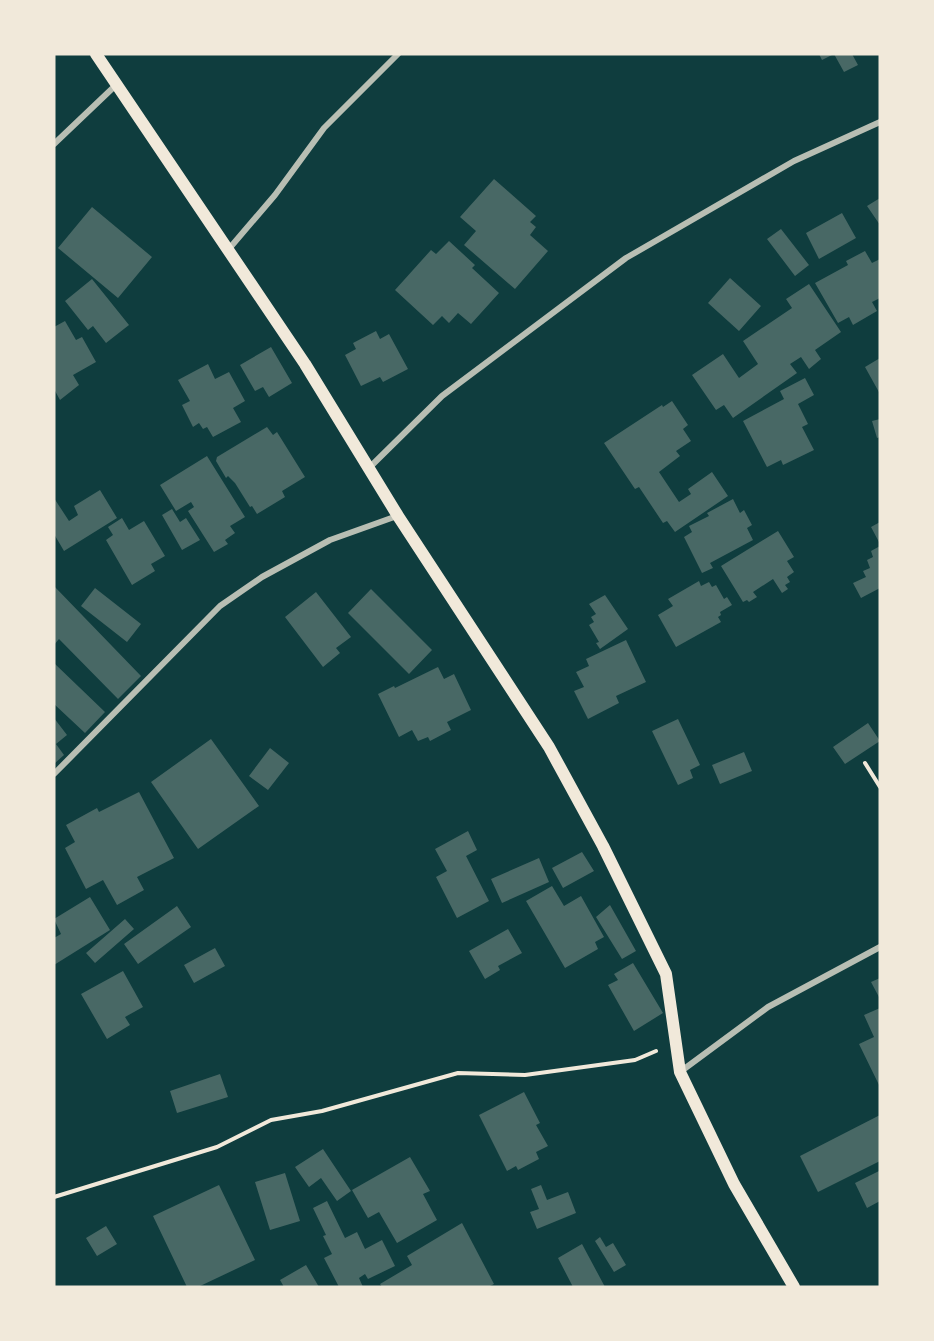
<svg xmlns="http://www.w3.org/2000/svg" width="934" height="1341" font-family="'Roboto Condensed',sans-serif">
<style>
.building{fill:#486865}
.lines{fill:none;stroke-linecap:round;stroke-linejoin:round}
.path{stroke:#f1e9da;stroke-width:4}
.minor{stroke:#b8beb3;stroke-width:6}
.secondary{stroke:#f1e9da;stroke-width:12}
</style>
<rect width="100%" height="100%" fill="#0f3d3e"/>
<path class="building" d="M819 54H852L858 65 844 72 834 54 822 60Z
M494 179 536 216 530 222 536 227 530 235 548 251 515 289 464 245 476 231 460 217Z
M880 198V225L867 206Z
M92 207 152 257 118 298 58 248Z
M842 213 856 238 819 259 806 233Z
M781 229 809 265 795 276 767 239Z
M449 241 475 265 472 268 499 293 471 324 458 313 449 323 442 316 433 325 395 290 431 250 436 254Z
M865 251 872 263 880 259V298L872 302 877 311 853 325 849 317 838 323 815 283 848 265 846 261Z
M730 278 761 306 739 331 708 303Z
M92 279 129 325 106 343 93 326 88 330 65 301Z
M809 284 841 332 815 350 821 359 809 369 801 357 790 364 797 373 733 418 724 405 716 410 692 375 723 354 739 378 758 364 743 341 792 308 786 299Z
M65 321 76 340 82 337 96 362 73 375 79 385 60 400 54 389V327Z
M376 331 380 339 389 334 408 369 383 382 380 377 361 386 345 355 356 349 353 343Z
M271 347 292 383 269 397 263 387 255 391 240 365Z
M880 358V394L865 367Z
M208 364 215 379 229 372 245 401 233 408 241 422 213 437 207 427 203 429 199 423 193 427 182 405 190 401 178 380Z
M805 378 814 395 798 404 808 424 802 427 814 450 783 465 781 460 767 467 743 421 784 399 780 391Z
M672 401 688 425 683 429 691 441 676 451 680 456 659 472 679 502 691 494 688 489 712 472 728 496 675 532 667 521 663 523 639 487 635 489 604 443 662 405 663 407Z
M880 419V437L877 438 872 421Z
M267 427 273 435 277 432 305 477 282 491 285 497 257 514 252 506 250 507 235 483 228 476 226 478 216 461 217 457Z
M207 456 245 517 230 526 235 533 225 540 228 544 214 552 188 511 194 507 191 502 176 511 160 485Z
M100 490 117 518 64 551 54 534V498L69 521 78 515 74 506Z
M733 499 740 513 744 510 752 525 747 528 753 540 710 563 713 568 702 573 684 537 692 532 689 526 709 516 707 513Z
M172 509 180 522 186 518 200 540 182 550 162 515Z
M122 518 129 530 144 521 165 556 151 564 155 571 132 585 106 540 113 535 108 527Z
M880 522V544L871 527Z
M778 531 794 557 787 561 794 572 787 577 790 582 785 585 788 589 782 593 773 579 753 592 757 597 749 602 747 600 743 602 721 566Z
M880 546V588L861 598 853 583 866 577 863 571 870 568 867 560 873 557 871 551Z
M699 581 701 586 709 582 712 587 716 585 724 599 727 597 732 605 720 612 721 615 718 617 721 622 676 647 658 615 673 606 668 599Z
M54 586 141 676 118 699 59 639 54 645Z
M95 588 141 624 127 642 81 606Z
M371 589 432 650 409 674 348 613Z
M316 592 351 637 336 648 340 653 323 667 285 617Z
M605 595 628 629 600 649 596 643 599 642 589 625 594 622 591 617 596 614 589 604Z
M626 640 646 682 616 696 619 703 588 719 574 691 584 687 576 672 589 666 586 659Z
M54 663 105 712 85 733 54 704Z
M438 667 444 679 454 674 471 710 447 722 451 730 430 741 428 737 418 741 412 730 399 737 378 694 394 686 395 688Z
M54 718 67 735 56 744 64 755 54 764Z
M678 719 700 765 690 770 693 778 678 785 652 731Z
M868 723 880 741 845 764 833 747Z
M211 739 259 806 198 849 151 782Z
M270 748 289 763 268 790 249 776Z
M744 752 752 771 720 784 712 765Z
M139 792 174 858 137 877 144 890 117 905 103 880 86 889 65 848 75 842 66 825 97 808 99 812Z
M468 831 477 850 466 856 489 901 457 918 436 877 447 871 435 849Z
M582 852 594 871 563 888 552 868Z
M539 858 549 882 502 903 491 879Z
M552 886 564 906 581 896 604 937 595 942 598 949 565 968 526 901Z
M90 897 110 930 54 965V938L61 934 54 919Z
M610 905 636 951 622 959 596 917Z
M177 906 191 927 138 964 124 944Z
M125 919 134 929 95 963 86 953Z
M508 929 522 953 498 966 500 970 485 979 469 951Z
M215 948 225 966 194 983 184 965Z
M633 963 663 1013 634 1031 608 985 618 980 614 974Z
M123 971 143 1007 125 1017 130 1025 107 1039 81 994Z
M880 978V999L871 982Z
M880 1008V1087L859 1044 874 1037 864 1015Z
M220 1074 228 1097 177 1113 170 1091Z
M524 1092 540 1123 536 1125 548 1146 536 1152 539 1159 518 1170 516 1166 507 1171 479 1115Z
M880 1115V1161L818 1192 800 1156Z
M323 1149 351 1191 337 1201 321 1178 309 1187 295 1167Z
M410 1157 430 1191 423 1194 437 1220 397 1243 379 1212 368 1218 352 1190Z
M879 1171 880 1201 867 1208 855 1183Z
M285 1173 300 1221 270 1230 255 1182Z
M219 1185 255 1260 198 1287H187L153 1216Z
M541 1185 547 1200 568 1192 576 1213 537 1229 530 1212 539 1209 531 1189Z
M327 1201 345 1238 357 1232 365 1249 382 1240 395 1266 368 1279 365 1274 359 1278 363 1287H339L324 1258 332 1254 323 1236 326 1235 313 1208Z
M462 1223 494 1284 488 1287H382L380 1284 412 1265 407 1256Z
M106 1226 117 1244 97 1256 86 1238Z
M600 1237 606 1247 613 1243 626 1265 614 1272 595 1241Z
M582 1244 605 1287H573L558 1258Z
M306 1265 319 1287H284L280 1280Z"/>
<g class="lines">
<path class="path" d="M865 763 880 787
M54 1197 217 1147 271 1120 322 1111 458 1073 525 1075 635 1060 656 1051"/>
<path class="minor" d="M54 144 117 84
M228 250 275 195 324 128 398 54
M369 468 442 396 626 258 794 161 880 122
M54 774 220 606 262 577 330 540 397 516
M680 1072 768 1007 880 947"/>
<path class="secondary" d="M96 54 305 364 398 516 549 747 603 846 666 974 680 1072 734 1184 794 1287"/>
</g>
<rect width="934" height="1341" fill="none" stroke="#f1e9da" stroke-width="111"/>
</svg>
